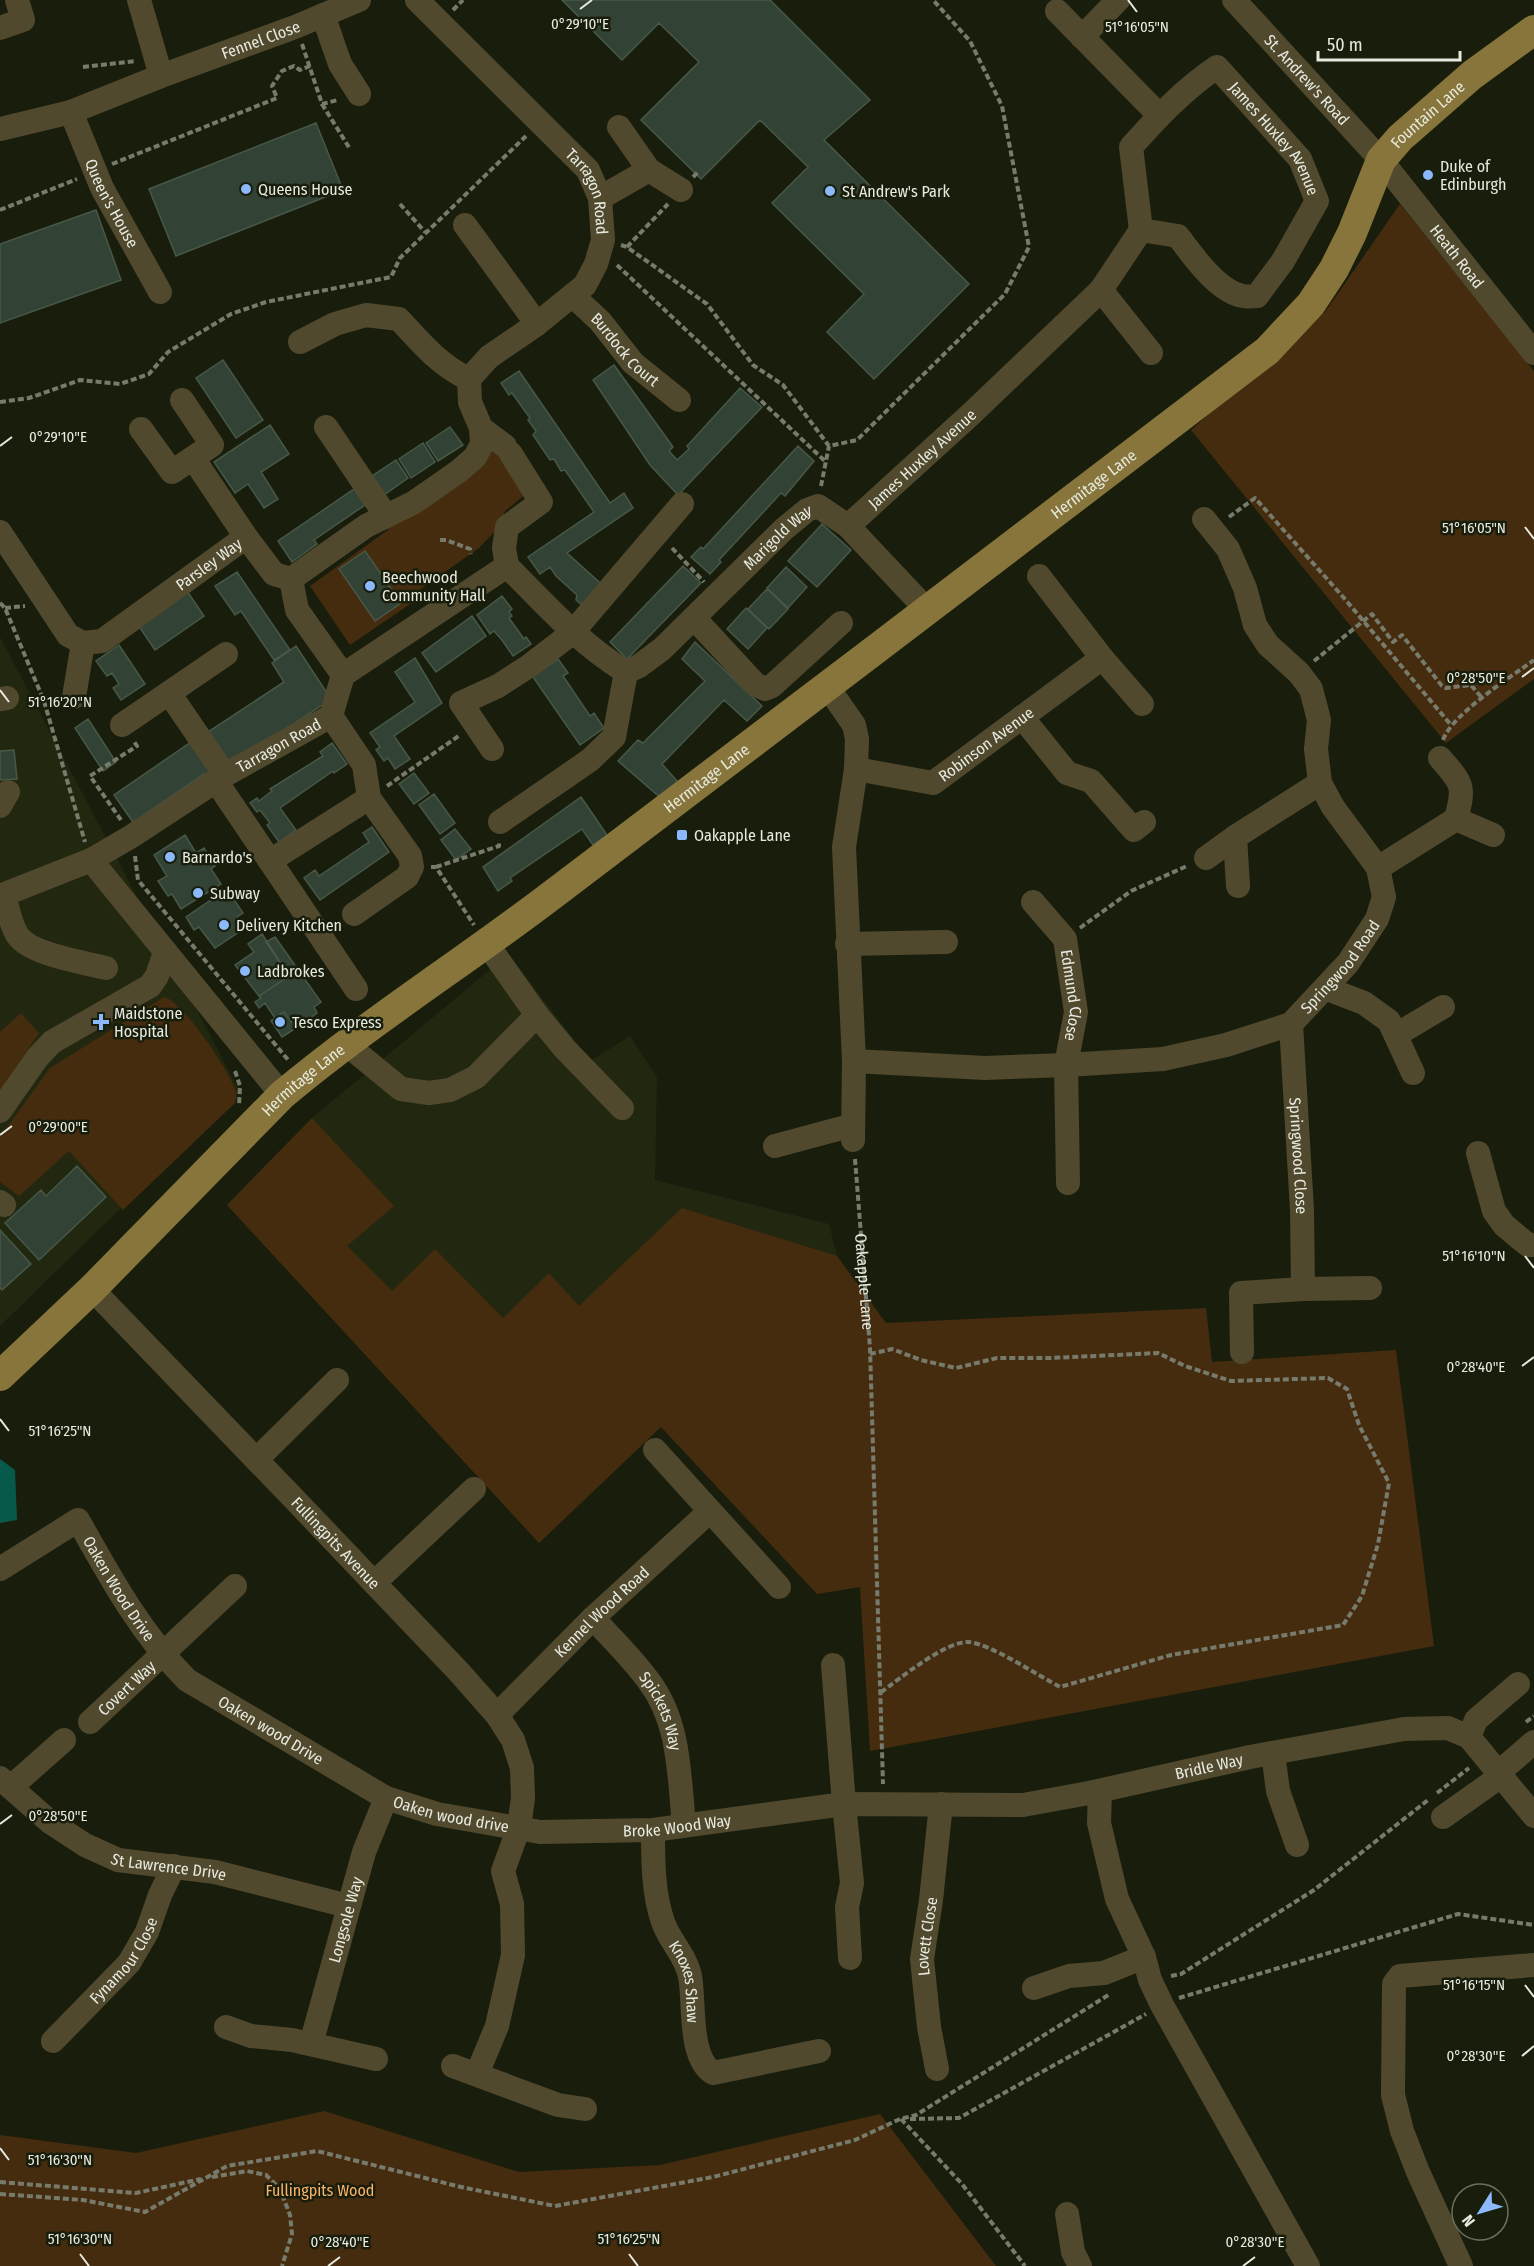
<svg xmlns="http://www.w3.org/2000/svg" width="1534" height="2266" font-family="'Fira Sans Condensed',sans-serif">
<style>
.built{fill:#22270f}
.green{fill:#462c0f}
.water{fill:#075a4a}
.building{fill:#324234;stroke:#475849;stroke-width:1.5}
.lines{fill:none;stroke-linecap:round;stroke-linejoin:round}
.path{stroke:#777b6c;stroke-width:4;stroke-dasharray:6 3;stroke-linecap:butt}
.minor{stroke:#51492e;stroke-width:24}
.major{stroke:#87753b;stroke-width:30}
.ticks{fill:none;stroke:#e7eadf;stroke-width:2}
.poi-dot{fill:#8bb9fc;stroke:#191e0c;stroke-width:2}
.labels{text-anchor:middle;stroke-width:5;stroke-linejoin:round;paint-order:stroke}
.street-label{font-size:16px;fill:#e7eadf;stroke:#191e0c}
.poi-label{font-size:16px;fill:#e7eadf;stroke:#191e0c;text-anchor:start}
.park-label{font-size:16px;fill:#fcb468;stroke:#191e0c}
.ticks-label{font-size:15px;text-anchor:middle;fill:#e7eadf;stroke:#191e0c;stroke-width:5;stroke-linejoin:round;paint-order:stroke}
</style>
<rect width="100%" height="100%" fill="#191e0c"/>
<path class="built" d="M0 637 240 1092 0 1326Z
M509 954 590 1061 630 1036 657 1077 655 1180 829 1224 837 1256 539 1543 227 1205 312 1118Z"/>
<path class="green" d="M1400 204 1534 371V679L1446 743 1191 430 1325 312Z
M496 446 527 493 505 511 498 528 479 548 421 589 416 600 350 645 310 586 388 530 390 521Z
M164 997C182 1000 229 1071 235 1089 237 1094 237 1097 235 1103L123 1210 69 1151 19 1196 0 1182V1137L50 1068Z
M21 1013 39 1033 0 1091V1032Z
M312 1118 394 1206 347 1246 392 1291 435 1249 503 1318 549 1273 579 1306 682 1208 837 1256 886 1323 1206 1308 1212 1362 1396 1350 1434 1646 870 1751 860 1587 817 1594 661 1427 539 1543 227 1205Z
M324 2111 519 2172 660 2165 880 2114 996 2266H0V2135L136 2153Z"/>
<path class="water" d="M0 1459 15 1470 17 1520 0 1523Z"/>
<path class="building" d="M562 0H770L870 100 824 140 969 284 874 379 827 332 864 294 772 203 808 167 760 120 701 179 641 120 699 62 659 23 622 60Z
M316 123 343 190 176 256 149 189Z
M96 210 121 280 0 323V244Z
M223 360 263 420 236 438 196 378Z
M614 365 673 447 669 451 677 460 689 449 687 446 740 388 762 407 678 495 650 465 593 380Z
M519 371 610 503 624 493 633 508 567 553 608 590 589 611 576 600 577 595 556 576 550 567 540 574 528 557 594 512 565 470 561 471 554 459 550 460 533 435 536 431 528 420 530 418 512 393 509 395 501 383Z
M270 425 289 454 261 472 278 499 264 508 248 484 235 493 214 462Z
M450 427 463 445 438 461 426 443Z
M423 443 435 462 411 478 399 459Z
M798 446 814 461 785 496 781 493 719 560 721 562 710 574 691 557 701 547 703 549Z
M396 460 408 478 384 495 372 476Z
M354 489 365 505 314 540 317 544 292 562 278 541Z
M822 524 851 550 817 587 788 561Z
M365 551 401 603 375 621 339 569Z
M683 566 701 583 627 659 610 642Z
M786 567 807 587 788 608 767 588Z
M237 572 290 650 274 660 241 611 235 615 215 586Z
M767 589 788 609 769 629 748 609Z
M187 591 204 616 155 650 138 625Z
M502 596 512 609 509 612 512 616 509 618 524 639 526 637 531 644 513 656 502 640 494 631 490 634 477 615Z
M746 608 767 628 748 649 727 629Z
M472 616 486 636 436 672 422 653Z
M695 642 762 706 747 721 724 700 662 764 678 782 662 799 618 761 638 740 643 743 705 681 682 659Z
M119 645 145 684 121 700 113 688 119 684 112 673 107 676 96 661Z
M296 646 331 699 230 766 208 732 284 682 272 663Z
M415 658 442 703 394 736 410 759 395 769 388 758 384 761 376 750 380 747 370 733 415 702 395 672Z
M558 659 568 673 563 676 590 716 594 713 604 728 580 745 533 677Z
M88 719 116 762 103 771 75 728Z
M191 742 212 772 206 777 204 774 145 814 135 825 114 795Z
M332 743 347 764 334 773 333 771 280 808 296 830 279 842 267 825 270 823 260 810 257 812 250 803 257 798 259 801 272 791 270 789 323 756 320 752Z
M14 750 17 779 0 780V751Z
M414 773 429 793 414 804 399 784Z
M434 794 455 823 440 834 419 805Z
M581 797 607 835 593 845 582 829 510 878 512 881 498 891 483 867Z
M372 827 389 852 320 900 304 878 315 870 319 876 369 842 363 833Z
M455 829 471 849 456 860 441 840Z
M185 835 196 853 204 848 215 866 211 869 221 884 181 909 172 894 168 896 158 881 167 876 154 855Z
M221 893 225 899 231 895 243 913 237 917 245 928 215 948 199 927 194 930 186 917Z
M262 934 289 976 259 996 235 965 254 952 248 944Z
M275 937 321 1002 314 1007 317 1013 296 1028 284 1012 275 1018 265 1003 259 1008 255 1002 261 998 259 996 289 976 266 942Z
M284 1012 296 1028 282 1037 271 1021Z
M77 1166 106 1197 39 1260 5 1223 41 1190 46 1196Z
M0 1230 31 1264 2 1290 0 1288Z"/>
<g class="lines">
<g class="path">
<path d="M453 10 463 0"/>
<path d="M302 44 322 104 338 100"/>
<path d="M83 67 136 61"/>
<path d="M322 104 350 149"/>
<path d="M112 164 277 98 272 86 282 71 294 66 300 70 310 66"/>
<path d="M693 177 699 171"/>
<path d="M400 204 425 232"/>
<path d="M0 210 77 179"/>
<path d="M621 245 627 247 707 304 753 365 783 385 829 446 857 440 1005 294 1029 247 1002 106 970 41 933 0"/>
<path d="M627 247 668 204"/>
<path d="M617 265 826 462"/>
<path d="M0 402 29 398 80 380 120 384 149 374 168 352 231 314 266 302 391 277 400 258 526 136"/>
<path d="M821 486 829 446"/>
<path d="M1229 517 1255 498 1344 598 1451 725"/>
<path d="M440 540H446L470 549 471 554"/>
<path d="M672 548 704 582"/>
<path d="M0 603 5 608 44 701 85 842"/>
<path d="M5 608 25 606"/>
<path d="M1314 661 1372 614 1393 642 1402 635 1442 686 1446 688 1471 685 1482 698"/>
<path d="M1443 740C1452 714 1511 677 1534 660"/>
<path d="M387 786 460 735"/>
<path d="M121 820 90 776 137 746 133 740"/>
<path d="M135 856 138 880 289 1061"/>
<path d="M431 867H436L474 925"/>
<path d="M436 867 499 846V841"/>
<path d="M1080 928 1131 891 1187 866"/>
<path d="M235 1071 240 1086 239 1105"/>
<path id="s1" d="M855 1159 870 1348 883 1784"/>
<path d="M870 1354 892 1349 921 1360 956 1368 997 1358H1051L1158 1353 1185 1366 1231 1381 1328 1378 1347 1389 1359 1425 1389 1483 1378 1544 1362 1596 1343 1625 1171 1655 1060 1687C1039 1676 989 1643 968 1642 946 1641 899 1679 880 1693"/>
<path d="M1526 1722 1534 1716"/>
<path d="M1437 1793 1469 1768"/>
<path d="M1171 1976 1181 1974 1314 1890 1428 1800"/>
<path d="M1179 1998 1458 1914 1534 1925"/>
<path d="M901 2119 962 2184 1025 2266"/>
<path d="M910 2119 959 2118 1146 2014"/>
<path d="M212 2177 247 2171 266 2175 280 2189 290 2215 292 2234 282 2266"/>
<path d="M0 2182 136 2193 201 2179"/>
<path d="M0 2194 83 2200 145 2212 227 2166 317 2151 461 2187 555 2206 713 2177 855 2140 900 2119 916 2115 1110 1994"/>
</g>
<g class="minor">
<path d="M139 0 161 76"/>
<path id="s2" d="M417 0 588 170 600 198 603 240 596 264 585 285 537 324 489 357 469 379 470 402 481 428 505 446"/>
<path id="s3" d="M1234 0 1381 160 1534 353"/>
<path d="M1057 11 1159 115"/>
<path d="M323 15 340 64 359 94"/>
<path d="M0 28 23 20 17 0"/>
<path d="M1082 37 1118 0"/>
<path id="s4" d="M71 112 102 188 160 292"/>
<path d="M619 127 649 170 681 190"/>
<path id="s5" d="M0 129 71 112 161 76 295 27 359 0"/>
<path d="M600 198 649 170"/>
<path d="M465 225 537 324"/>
<path d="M1101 290 1151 353"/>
<path id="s6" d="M573 296 600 321 633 363 679 400"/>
<path d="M300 342 335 324 366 315 399 319C420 342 440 366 469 379"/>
<path d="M326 427 386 516"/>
<path d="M141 429 172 472 212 445 182 400"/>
<path d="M193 458 246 537"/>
<path id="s7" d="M848 526 970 415 1101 290 1141 230 1131 147C1157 118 1184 89 1217 67L1300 159 1317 201 1283 261 1257 296C1253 296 1247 297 1243 296 1218 292 1192 255 1178 236L1141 230"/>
<path id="s8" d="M0 532 68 635 83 643 102 641 246 537 274 574 291 579"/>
<path id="s9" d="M507 566C546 605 579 643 626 672L639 666 662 649 784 529 807 510 818 506 848 526 928 611"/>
<path d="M507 566 504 548 507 527 541 502 511 454"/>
<path d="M1039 576 1102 658 1142 704"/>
<path d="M291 579 366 526 413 503 459 471 475 457 482 444 481 428"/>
<path d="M291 579 297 610 343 675"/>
<path d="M694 618 755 684 765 689 772 686 841 623"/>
<path d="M827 686 854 725 857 739 856 769 844 847 854 1061 853 1140"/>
<path d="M169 693 225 775"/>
<path d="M74 697 83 643"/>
<path d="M0 699 7 698"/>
<path d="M331 716 364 765 369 798 410 856 412 867 407 877 354 914"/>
<path d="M1022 717 1067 773 1091 781 1134 830 1144 822"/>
<path d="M122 725 226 654"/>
<path d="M492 749 461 703 498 686 529 666 572 633 682 504"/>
<path d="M1440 758C1463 784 1465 786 1456 819"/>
<path id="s10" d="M856 769 933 783 1102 658"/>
<path d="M216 781 270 861 369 798"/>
<path d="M0 806 8 792"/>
<path d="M500 822 590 760 614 737 626 672"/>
<path d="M1235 837 1238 886"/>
<path d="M1206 858 1235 837 1320 783"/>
<path d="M91 860 282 1095"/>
<path d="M270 861 356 989"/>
<path d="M1378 868 1456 819 1493 835"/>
<path d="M4 895C8 908 10 924 18 936 32 955 83 962 106 968"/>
<path id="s11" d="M0 896 91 860 132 836 225 775 331 716 343 675 507 566"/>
<path id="s12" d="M1033 902 1065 939 1076 1012 1066 1065 1068 1183"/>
<path d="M487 944 537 1015 565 1049 622 1108"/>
<path d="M847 944 946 942"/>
<path d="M1325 988 1364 1003 1389 1021 1413 1073"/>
<path id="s13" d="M1291 1024 1302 1210 1303 1289"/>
<path d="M1396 1035 1443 1007"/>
<path d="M346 1044 401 1089 429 1093 450 1090 476 1077 537 1015"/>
<path id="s14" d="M854 1061 985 1068 1066 1065 1163 1059 1226 1045 1291 1024 1348 963 1377 919 1384 897 1378 868 1333 807 1320 783 1316 749 1319 720 1311 689 1299 673 1268 645 1255 625 1245 588 1228 549 1204 519"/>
<path d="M0 1111 37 1058 52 1042 150 986 157 976 165 952"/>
<path d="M775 1146 853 1125"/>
<path d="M1478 1153 1494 1211 1504 1225 1517 1236 1528 1245H1534"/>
<path d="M0 1202 4 1205"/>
<path id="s15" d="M92 1289 299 1504 459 1672 497 1715 513 1740 522 1768 523 1798 519 1827 503 1871 512 1904 513 1955 497 2026 477 2074"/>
<path d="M1242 1352 1241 1293 1303 1289 1370 1288"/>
<path d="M655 1450 779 1587"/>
<path d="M257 1459 337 1380"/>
<path id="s16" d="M0 1569 78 1520C110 1577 141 1634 187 1680L386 1798 437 1814 540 1832 653 1830 844 1804 833 1665"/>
<path d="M374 1583 474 1489"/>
<path id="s17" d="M593 1618C611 1638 632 1658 648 1680 680 1721 679 1775 684 1825"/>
<path id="s18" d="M497 1715 593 1618 710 1511"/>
<path id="s19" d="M90 1722 235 1586"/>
<path d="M1469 1737 1476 1720 1518 1684"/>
<path d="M1273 1753 1278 1791 1297 1845"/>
<path d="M1498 1773 1534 1742"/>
<path id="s20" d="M0 1778 50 1822 85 1845 118 1860 215 1872 348 1906"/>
<path d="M11 1787 64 1740"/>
<path d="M1443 1817 1501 1776"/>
<path id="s21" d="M653 1830C653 1861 653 1893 663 1922 670 1942 685 1954 690 1976 695 2002 688 2057 713 2073L819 2051"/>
<path d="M1144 1957 1150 1980 1162 2005 1308 2266"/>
<path id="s22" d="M850 1958 847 1907 852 1883 844 1804 1023 1805 1089 1793 1250 1757 1404 1729 1448 1728 1469 1737 1534 1816"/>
<path d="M1034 1988 1069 1976 1104 1973 1144 1957 1117 1899 1099 1823 1100 1791"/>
<path d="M226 2027 251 2036 292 2040 376 2059"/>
<path id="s23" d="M53 2041 129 1963 147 1932 160 1895 174 1866"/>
<path id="s24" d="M311 2044 364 1852 386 1798"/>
<path d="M453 2066 558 2105 585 2109"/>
<path id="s25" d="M937 2069 929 2027 922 1959 931 1900 941 1804"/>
<path d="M1067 2214 1073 2252 1080 2266"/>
<path d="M1461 2266 1418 2172 1402 2131 1393 2095 1394 1984 1400 1976 1534 1965"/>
</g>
<path class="major" id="s26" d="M0 1376 92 1289 282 1095C369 1022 466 961 556 892 793 712 1031 532 1267 351L1311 304 1334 269 1352 233 1381 160 1400 138 1472 75 1534 30"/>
</g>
<path class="ticks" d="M1128 0 1137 12M580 9 592 0M0 446 12 437M1525 527 1534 539M1522 677 1534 668M0 690 9 702M0 1135 12 1126M1525 1256 1534 1268M1522 1366 1534 1357M0 1419 9 1431M0 1824 12 1815M1525 1985 1534 1997M1522 2056 1534 2046M0 2148 9 2160M80 2254 89 2266M629 2254 638 2266M328 2266 340 2257M1243 2266 1255 2257"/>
<g class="poi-dot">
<circle cx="1428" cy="175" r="6"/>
<circle cx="246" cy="189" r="6"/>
<circle cx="830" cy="191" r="6"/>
<circle cx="370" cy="586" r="6"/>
<rect x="676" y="829" width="12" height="12" rx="3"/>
<circle cx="170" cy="857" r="6"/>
<circle cx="198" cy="893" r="6"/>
<circle cx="224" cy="925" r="6"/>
<circle cx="245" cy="971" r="6"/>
<path d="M98 1013h6v6h6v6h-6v6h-6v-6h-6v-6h6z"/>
<circle cx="280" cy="1022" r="6"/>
</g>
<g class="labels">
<g class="street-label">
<text dy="6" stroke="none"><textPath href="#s5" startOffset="276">Fennel Close</textPath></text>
<text dy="6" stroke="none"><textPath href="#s3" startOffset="108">St. Andrew's Road</textPath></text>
<text dy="6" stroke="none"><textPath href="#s26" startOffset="1923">Fountain Lane</textPath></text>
<text dy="6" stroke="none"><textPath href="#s7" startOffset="712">James Huxley Avenue</textPath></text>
<text dy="6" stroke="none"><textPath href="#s2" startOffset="261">Tarragon Road</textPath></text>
<text dy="6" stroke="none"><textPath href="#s4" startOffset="100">Queen's House</textPath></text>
<text dy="6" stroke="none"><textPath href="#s3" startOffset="340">Heath Road</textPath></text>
<text dy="6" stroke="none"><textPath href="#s6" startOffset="75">Burdock Court</textPath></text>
<text dy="6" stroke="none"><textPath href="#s7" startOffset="100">James Huxley Avenue</textPath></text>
<text dy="6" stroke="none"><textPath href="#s26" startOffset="1414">Hermitage Lane</textPath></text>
<text dy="6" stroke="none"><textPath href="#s9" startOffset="364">Marigold Way</textPath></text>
<text dy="6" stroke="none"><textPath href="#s8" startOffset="291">Parsley Way</textPath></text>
<text dy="6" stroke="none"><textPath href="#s10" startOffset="144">Robinson Avenue</textPath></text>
<text dy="6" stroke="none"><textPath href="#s11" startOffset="318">Tarragon Road</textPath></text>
<text dy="6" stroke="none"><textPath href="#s26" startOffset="928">Hermitage Lane</textPath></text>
<text dy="6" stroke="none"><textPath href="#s14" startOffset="518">Springwood Road</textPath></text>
<text dy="6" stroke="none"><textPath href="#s12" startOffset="106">Edmund Close</textPath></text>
<text dy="6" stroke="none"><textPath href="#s26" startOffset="424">Hermitage Lane</textPath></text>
<text dy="6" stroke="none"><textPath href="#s13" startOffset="132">Springwood Close</textPath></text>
<text dy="6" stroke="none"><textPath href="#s1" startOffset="123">Oakapple Lane</textPath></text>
<text dy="6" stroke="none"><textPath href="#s15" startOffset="352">Fullingpits Avenue</textPath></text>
<text dy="6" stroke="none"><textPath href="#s16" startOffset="172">Oaken Wood Drive</textPath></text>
<text dy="6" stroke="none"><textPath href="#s18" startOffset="147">Kennel Wood Road</textPath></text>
<text dy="6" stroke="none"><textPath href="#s19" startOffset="50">Covert Way</textPath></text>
<text dy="6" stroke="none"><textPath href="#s17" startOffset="117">Spickets Way</textPath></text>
<text dy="6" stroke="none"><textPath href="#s16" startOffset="384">Oaken wood Drive</textPath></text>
<text dy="6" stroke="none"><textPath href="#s22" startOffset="524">Bridle Way</textPath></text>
<text dy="6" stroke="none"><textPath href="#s16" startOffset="585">Oaken wood drive</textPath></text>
<text dy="6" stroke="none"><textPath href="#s16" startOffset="813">Broke Wood Way</textPath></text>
<text dy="6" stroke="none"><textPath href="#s20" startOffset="196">St Lawrence Drive</textPath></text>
<text dy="6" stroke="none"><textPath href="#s24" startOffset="129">Longsole Way</textPath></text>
<text dy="6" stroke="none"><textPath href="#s25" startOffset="134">Lovett Close</textPath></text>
<text dy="6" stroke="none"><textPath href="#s23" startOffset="108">Fynamour Close</textPath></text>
<text dy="6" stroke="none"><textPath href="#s21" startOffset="158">Knoxes Shaw</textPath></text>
</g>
<g class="poi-label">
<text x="1440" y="172">Duke of<tspan x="1440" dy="18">Edinburgh</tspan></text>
<text x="258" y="195">Queens House</text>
<text x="842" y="197">St Andrew's Park</text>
<text x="382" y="583">Beechwood<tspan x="382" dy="18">Community Hall</tspan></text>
<text x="694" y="841">Oakapple Lane</text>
<text x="182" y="863">Barnardo's</text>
<text x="210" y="899">Subway</text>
<text x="236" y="931">Delivery Kitchen</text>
<text x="257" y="977">Ladbrokes</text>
<text x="114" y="1019">Maidstone<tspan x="114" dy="18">Hospital</tspan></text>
<text x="292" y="1028">Tesco Express</text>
</g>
<g class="park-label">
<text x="320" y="2196">Fullingpits Wood</text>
</g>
</g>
<g class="ticks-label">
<text x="580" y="29">0°29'10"E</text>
<text x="1137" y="32">51°16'05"N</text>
<text x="58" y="442">0°29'10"E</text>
<text x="1474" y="533">51°16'05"N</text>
<text x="1476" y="683">0°28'50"E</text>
<text x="60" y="707">51°16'20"N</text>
<text x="58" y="1132">0°29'00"E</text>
<text x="1474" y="1261">51°16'10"N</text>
<text x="1476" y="1372">0°28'40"E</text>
<text x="60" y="1436">51°16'25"N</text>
<text x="58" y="1821">0°28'50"E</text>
<text x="1474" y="1990">51°16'15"N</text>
<text x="1476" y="2061">0°28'30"E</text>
<text x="60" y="2165">51°16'30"N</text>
<text x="80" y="2244">51°16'30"N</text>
<text x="629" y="2244">51°16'25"N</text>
<text x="340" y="2247">0°28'40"E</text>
<text x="1255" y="2247">0°28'30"E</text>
</g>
<g transform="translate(1480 2212) rotate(233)"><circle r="28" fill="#191e0c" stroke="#6b7060" stroke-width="1.5"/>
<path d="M0-4.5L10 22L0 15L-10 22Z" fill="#8bb9fc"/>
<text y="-9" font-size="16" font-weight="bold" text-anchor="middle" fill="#e7eadf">N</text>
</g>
<path d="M1318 51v9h142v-9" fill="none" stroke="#e7eadf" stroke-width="3"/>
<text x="1327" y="51" font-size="18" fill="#e7eadf" stroke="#191e0c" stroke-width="4.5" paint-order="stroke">50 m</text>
</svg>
